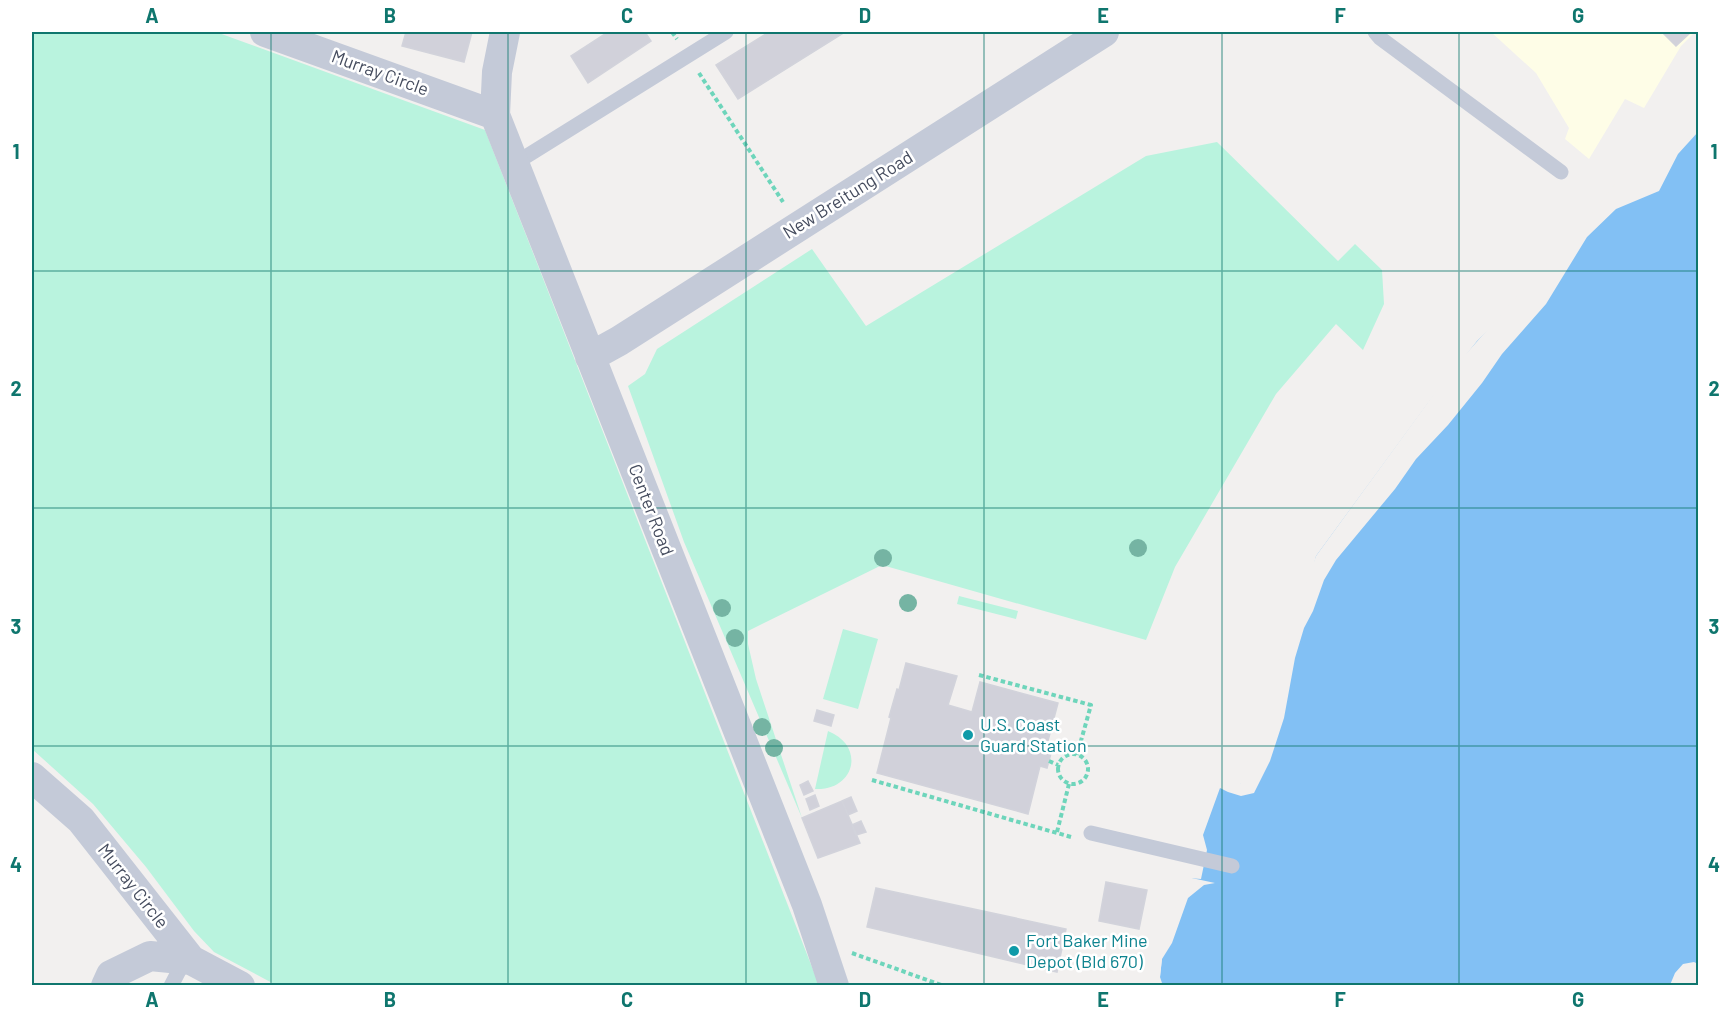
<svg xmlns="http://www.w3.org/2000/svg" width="1730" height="1017" font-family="Barlow,sans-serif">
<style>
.commercial{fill:#fefde7}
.green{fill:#b9f3de}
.water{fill:#82c0f4}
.pier{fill:#f2f0ef}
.building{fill:#d1d1da;stroke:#d2d3db;stroke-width:1.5}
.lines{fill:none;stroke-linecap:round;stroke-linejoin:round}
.path{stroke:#6ed5bb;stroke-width:4;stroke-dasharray:4.5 3;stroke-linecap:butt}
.service{stroke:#c4cad8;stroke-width:15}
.minor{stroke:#c4cad8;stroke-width:30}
.tree{fill:#75b4a3}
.grid{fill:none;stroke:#0f766e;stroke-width:1.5;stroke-opacity:0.55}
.culture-dot{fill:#0f9aa8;stroke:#fff;stroke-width:2}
.labels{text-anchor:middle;stroke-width:5;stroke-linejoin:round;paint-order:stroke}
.street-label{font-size:18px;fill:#454c5e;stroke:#fff}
.culture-label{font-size:18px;fill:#0d838f;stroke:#fff;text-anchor:start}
.neatline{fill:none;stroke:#0f766e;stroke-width:2}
.grid-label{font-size:20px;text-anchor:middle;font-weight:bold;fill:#0f766e}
</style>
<rect width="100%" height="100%" fill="#f2f0ef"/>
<path class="commercial" d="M1491 32H1695L1681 46 1644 108 1625 99 1589 159 1565 139 1569 128 1536 73Z"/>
<path class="green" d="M32 32H216L485 130 819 985H276L214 952 194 931 146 867 93 804 32 749Z
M1217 142 1338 261 1355 244 1382 270 1384 304 1363 350 1336 324 1276 394 1175 567 1146 640 882 565 748 631V644L756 679 802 818 684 542 628 386 645 374 657 349 812 249 866 326 1146 156Z
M959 596 1018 611 1016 619 957 604Z
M843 629 878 639 858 709 823 699Z
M828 731C866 746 855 791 815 789Z"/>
<path class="water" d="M1698 98V974L1691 975 1682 986H1163L1160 977 1162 958 1189 878 1201 879 1207 850 1203 835 1220 788 1228 792 1237 791 1276 711 1316 556 1428 403 1477 341 1572 248Z"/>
<path class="pier" d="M1698 95V132L1678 154 1659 191 1616 209 1587 237 1546 304 1502 354 1482 383 1448 425 1416 459 1395 489 1336 560 1324 580 1313 611 1304 628 1295 658 1284 718 1270 761 1254 793 1241 796 1228 792 1230 789 1235 788 1240 784 1249 758 1273 710 1279 660 1316 556 1450 372 1558 250 1570 246 1596 208 1619 179 1654 147Z
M1187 877 1215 883 1204 885 1188 898 1172 943 1162 959 1160 977H1157L1159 957 1167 931Z
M1694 962 1698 964V977H1693L1685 986 1670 985 1675 973 1683 964Z"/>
<path class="building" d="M406 32H472L464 62 402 46Z
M608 32H645L651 41 588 83 571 56Z
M769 32H845L738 99 716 65Z
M1662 32H1691L1676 46Z
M906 663 957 676 948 705 972 712 980 682 1058 703 1045 752 1051 753 1049 761 1047 768 1040 766 1028 814 877 773 891 718 889 717 897 689 899 690Z
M817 710 834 715 831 726 814 721Z
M808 781 813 791 804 795 800 785Z
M815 795 819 806 810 810 806 799Z
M851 797 857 811 848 815 842 801Z
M842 801 860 843 818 858 802 818Z
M861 821 866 832 856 835 852 825Z
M1106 882 1147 890 1139 929 1099 921Z
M876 888 1066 929 1057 972 867 927Z"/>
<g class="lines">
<path class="path" d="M672 32 677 39
M699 73 783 202
M979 675 1091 705 1077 755
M1058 769a15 15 0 1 1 30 0a15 15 0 1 1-30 0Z
M1049 761 1058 765
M872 780 1071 837
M1057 832 1069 784
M852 953 944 986"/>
<path class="service" d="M1375 32 1380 38 1561 172
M514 164 726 32
M1091 833 1232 866
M171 986 185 959"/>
<path class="minor" d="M265 32 495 115
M505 32 497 72 495 115 807 905 834 986
M590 357 619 341 1104 32
M32 777 81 820 191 960 240 986
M106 986 111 975 150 956 191 960"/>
</g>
<g class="tree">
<circle cx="1138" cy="548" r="9"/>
<circle cx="883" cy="558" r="9"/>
<circle cx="908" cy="603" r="9"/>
<circle cx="722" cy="608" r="9"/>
<circle cx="735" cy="638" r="9"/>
<circle cx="762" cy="727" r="9"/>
<circle cx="774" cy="748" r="9"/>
</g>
<path class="grid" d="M271 32V986M508 32V986M746 32V986M984 32V986M1222 32V986M1459 32V986M32 271H1698M32 508H1698M32 746H1698"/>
<g class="culture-dot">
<circle cx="968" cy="735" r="6"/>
<circle cx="1014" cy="951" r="6"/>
</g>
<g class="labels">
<g class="street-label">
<text transform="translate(380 73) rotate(20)" y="6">Murray Circle</text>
<text transform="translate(848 195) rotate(-32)" y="6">New Breitung Road</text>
<text transform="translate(651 510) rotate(69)" y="6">Center Road</text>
<text transform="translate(133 886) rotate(52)" y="6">Murray Circle</text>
</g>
<g class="culture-label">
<text x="980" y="731">U.S. Coast<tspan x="980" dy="21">Guard Station</tspan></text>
<text x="1026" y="947">Fort Baker Mine<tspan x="1026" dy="21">Depot (Bld 670)</tspan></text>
</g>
</g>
<rect width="1730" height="1017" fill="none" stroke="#ffffff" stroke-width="66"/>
<rect x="33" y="33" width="1664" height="951" class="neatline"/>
<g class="grid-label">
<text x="152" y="23">A</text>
<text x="390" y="23">B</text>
<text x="627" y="23">C</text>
<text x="865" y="23">D</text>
<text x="1103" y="23">E</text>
<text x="1340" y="23">F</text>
<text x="1578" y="23">G</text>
<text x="16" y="159">1</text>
<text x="1714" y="159">1</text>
<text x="16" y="396">2</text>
<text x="1714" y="396">2</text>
<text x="16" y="634">3</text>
<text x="1714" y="634">3</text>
<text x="16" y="872">4</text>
<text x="1714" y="872">4</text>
<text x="152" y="1007">A</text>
<text x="390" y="1007">B</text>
<text x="627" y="1007">C</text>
<text x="865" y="1007">D</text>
<text x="1103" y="1007">E</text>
<text x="1340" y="1007">F</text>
<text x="1578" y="1007">G</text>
</g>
</svg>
